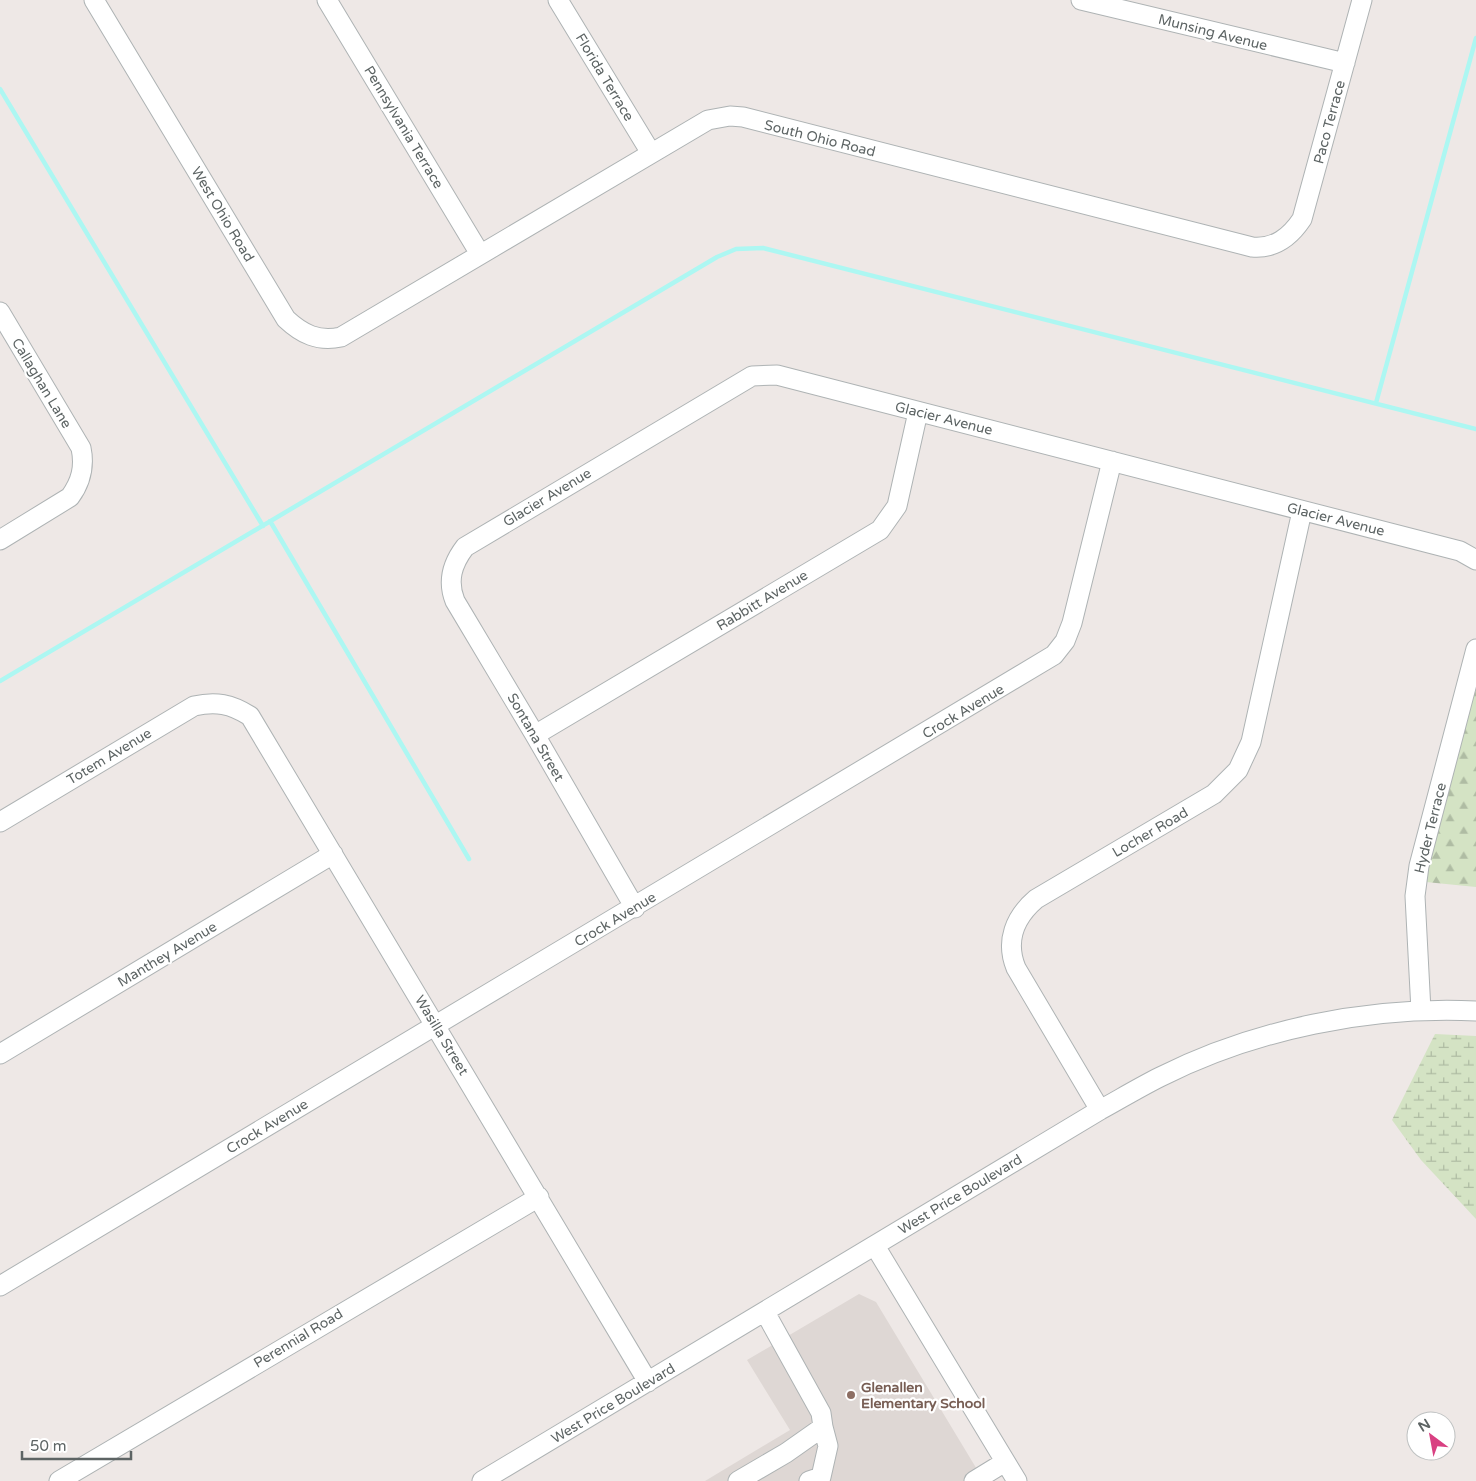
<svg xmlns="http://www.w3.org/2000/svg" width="1476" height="1481" font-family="'Varela Round',sans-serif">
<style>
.education{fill:#ded7d4}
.forest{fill:url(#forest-firs)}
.wetland{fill:url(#wetland-marsh)}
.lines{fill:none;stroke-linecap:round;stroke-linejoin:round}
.stream{stroke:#adf7f2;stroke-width:4.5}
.minor-casing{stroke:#aeb3b4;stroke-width:21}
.minor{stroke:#fff;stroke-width:19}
.education-dot{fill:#8d6e63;stroke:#fff;stroke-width:2}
.labels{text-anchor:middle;stroke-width:4.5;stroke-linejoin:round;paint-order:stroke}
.street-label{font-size:14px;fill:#5d6464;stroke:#fff}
.education-label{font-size:14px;font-weight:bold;fill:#785e54;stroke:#fff;text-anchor:start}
</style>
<defs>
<pattern id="forest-firs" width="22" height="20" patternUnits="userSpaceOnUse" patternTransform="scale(1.25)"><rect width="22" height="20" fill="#d4e3c4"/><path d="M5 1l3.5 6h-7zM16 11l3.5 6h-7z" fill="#afbca3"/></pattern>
<pattern id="wetland-marsh" width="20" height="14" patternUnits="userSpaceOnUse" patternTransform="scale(1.25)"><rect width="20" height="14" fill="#d4e3c4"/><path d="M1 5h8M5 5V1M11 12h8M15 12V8" fill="none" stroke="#afbca3"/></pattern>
</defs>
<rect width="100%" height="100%" fill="#eee8e6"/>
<path class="education" d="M859 1294 876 1302 984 1481H705L790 1430 747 1360Z"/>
<path class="forest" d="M1476 681V887L1426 882V875Z"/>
<path class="wetland" d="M1435 1034 1476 1036V1219L1421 1160 1392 1120Z"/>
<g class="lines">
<path class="stream" d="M0 89 263 526
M1376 403 1476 38
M270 521 469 859
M0 681 717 257 736 249 763 248 1476 429"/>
<defs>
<path id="minor" d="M94 0 286 319C302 334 318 342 341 337L708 120 730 116 743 117 1252 247C1275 249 1290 237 1302 219L1362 0
M327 0 480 254
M558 0 651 153
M1081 0 1345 63
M0 312 81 448C85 467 81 482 70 497L0 540
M535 735 880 530 897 506 918 412
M0 822 194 706C216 701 231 704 250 716L648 1382
M635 908 535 735 455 601C447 581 452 564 465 547L752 376 777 375 1460 551 1476 560
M1421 1011 1415 896 1419 866 1476 649
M0 1054 333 854
M1100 1110 1016 968C1005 941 1015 917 1036 899L1214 794 1238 770 1251 742 1302 511
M875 1246 1017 1481
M0 1286 1054 655 1065 641 1072 623 1112 461
M59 1481 539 1197
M482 1481 1100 1110C1120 1099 1140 1087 1160 1077 1256 1029 1369 1006 1476 1011
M738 1481 786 1453 823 1427 821 1413 765 1312
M809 1481 821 1477 828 1446 823 1427
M974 1481 1005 1462"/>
</defs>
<use href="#minor" class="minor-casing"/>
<use href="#minor" class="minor"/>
</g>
<circle class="education-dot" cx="851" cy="1395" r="5"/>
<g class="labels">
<g class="street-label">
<text transform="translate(1213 32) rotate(14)" y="5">Munsing Avenue</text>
<text transform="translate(605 77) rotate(59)" y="5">Florida Terrace</text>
<text transform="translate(1329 122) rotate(-75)" y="5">Paco Terrace</text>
<text transform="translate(404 127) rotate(59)" y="5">Pennsylvania Terrace</text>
<text transform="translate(820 138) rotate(14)" y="5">South Ohio Road</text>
<text transform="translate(223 214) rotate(59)" y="5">West Ohio Road</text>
<text transform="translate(42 383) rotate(59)" y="5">Callaghan Lane</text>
<text transform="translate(944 418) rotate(14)" y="5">Glacier Avenue</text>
<text transform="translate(547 497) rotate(-31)" y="5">Glacier Avenue</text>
<text transform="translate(1336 519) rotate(14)" y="5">Glacier Avenue</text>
<text transform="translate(762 600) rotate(-31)" y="5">Rabbitt Avenue</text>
<text transform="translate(963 711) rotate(-31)" y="5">Crock Avenue</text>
<text transform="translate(536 737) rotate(60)" y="5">Sontana Street</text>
<text transform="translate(109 756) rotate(-31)" y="5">Totem Avenue</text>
<text transform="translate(1430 828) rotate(-76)" y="5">Hyder Terrace</text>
<text transform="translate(1150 832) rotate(-30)" y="5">Locher Road</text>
<text transform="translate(615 919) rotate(-31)" y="5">Crock Avenue</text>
<text transform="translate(167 954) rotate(-31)" y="5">Manthey Avenue</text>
<text transform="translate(442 1035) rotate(59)" y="5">Wasilla Street</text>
<text transform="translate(267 1126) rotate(-31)" y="5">Crock Avenue</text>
<text transform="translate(960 1194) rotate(-31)" y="5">West Price Boulevard</text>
<text transform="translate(298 1338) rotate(-31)" y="5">Perennial Road</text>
<text transform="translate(613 1403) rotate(-31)" y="5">West Price Boulevard</text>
</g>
<g class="education-label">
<text x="861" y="1392">Glenallen<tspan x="861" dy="16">Elementary School</tspan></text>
</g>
</g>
<g transform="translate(1431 1436) rotate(328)"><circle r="24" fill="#ffffff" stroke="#bec1c1"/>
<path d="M0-4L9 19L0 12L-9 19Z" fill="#d94082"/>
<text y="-8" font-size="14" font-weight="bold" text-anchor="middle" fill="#5d6464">N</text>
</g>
<path d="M22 1451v8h109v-8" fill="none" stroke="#5d6464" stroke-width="2.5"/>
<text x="30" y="1451" font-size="15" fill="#5d6464" stroke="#ffffff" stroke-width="4" paint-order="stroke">50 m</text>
</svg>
